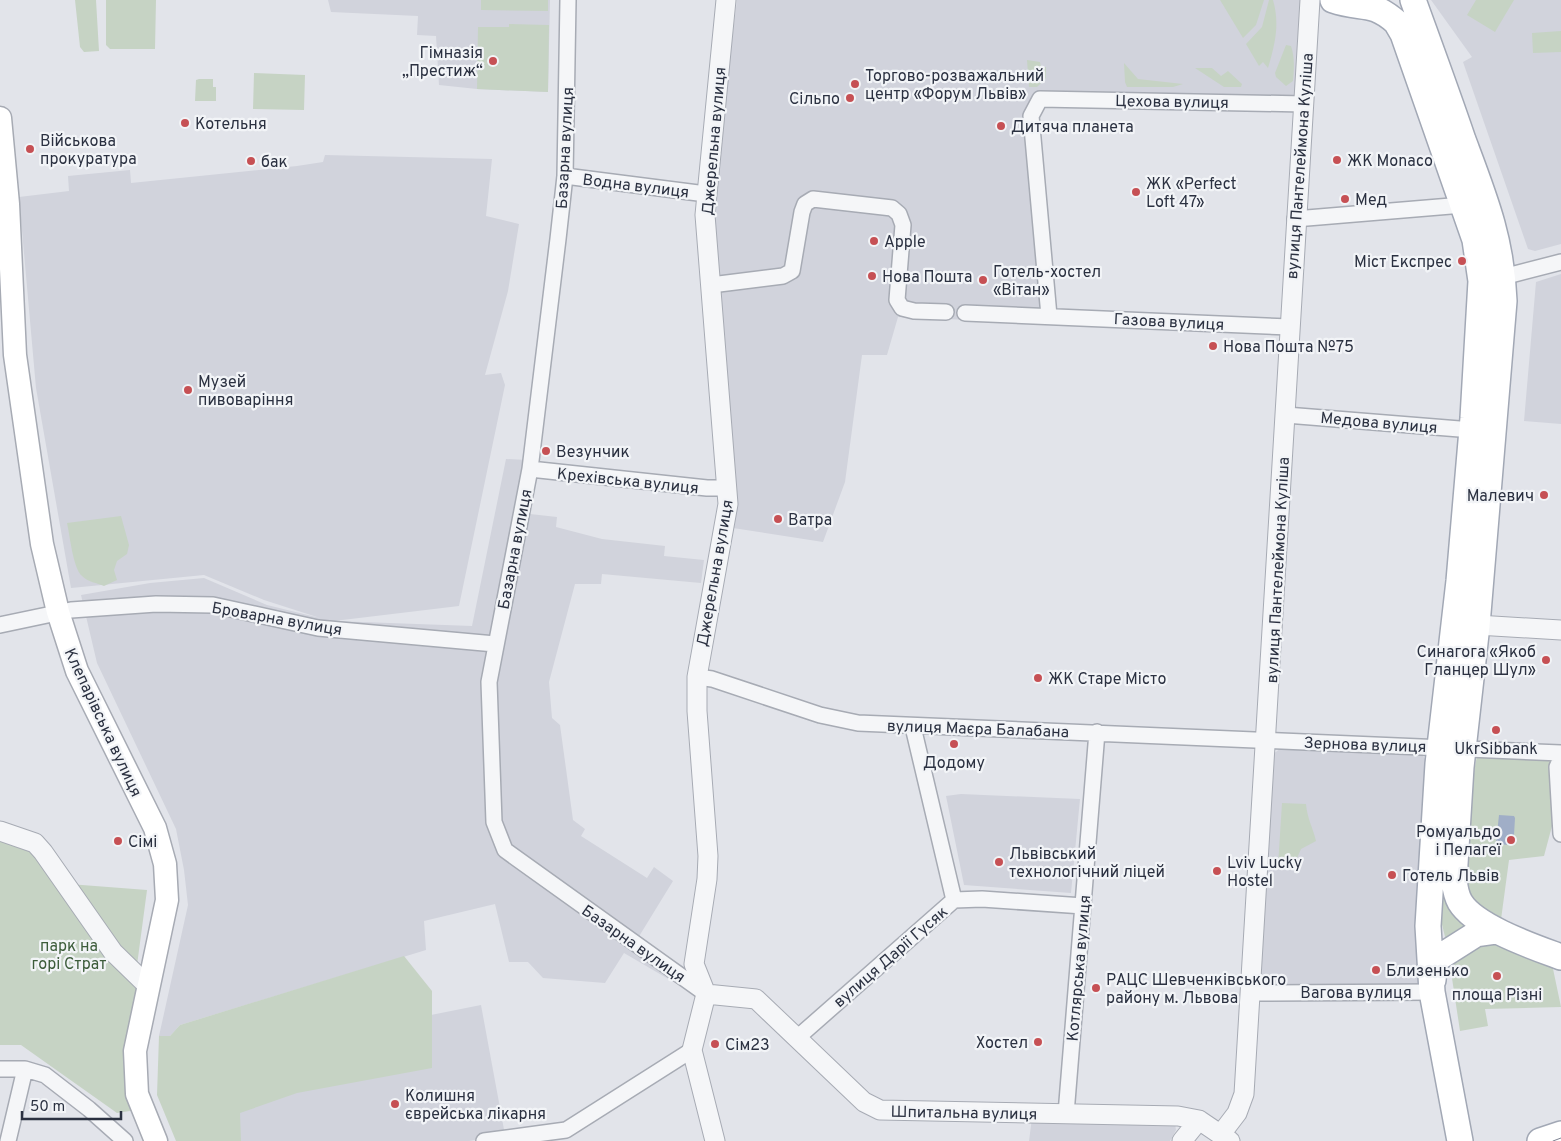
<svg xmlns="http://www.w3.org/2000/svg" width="1561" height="1141" font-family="Overpass,sans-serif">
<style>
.built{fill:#d1d3dc}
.green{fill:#c6d3c4}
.water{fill:#a0aec7}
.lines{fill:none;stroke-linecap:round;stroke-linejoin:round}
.minor-casing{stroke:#a7abb4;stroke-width:18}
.tertiary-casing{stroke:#a7abb4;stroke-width:21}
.secondary-casing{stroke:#a7abb4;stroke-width:25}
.primary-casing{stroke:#a2a8b5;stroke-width:28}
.minor{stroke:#f5f6f8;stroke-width:15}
.tertiary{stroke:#f5f6f8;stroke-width:19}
.secondary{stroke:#fff;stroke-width:22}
.primary{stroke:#fff;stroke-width:25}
.tram{stroke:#7d8292;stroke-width:1}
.poi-dot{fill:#c65054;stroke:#f2f4f7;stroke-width:2}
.labels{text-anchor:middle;stroke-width:4.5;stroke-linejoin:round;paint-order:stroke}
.poi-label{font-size:16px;fill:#2b3141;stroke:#f2f4f7;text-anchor:start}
.street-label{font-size:16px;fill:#2b3141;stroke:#f2f4f7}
.park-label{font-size:16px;fill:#3c5c3a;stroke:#f2f4f7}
</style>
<rect width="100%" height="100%" fill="#e2e4ea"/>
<path class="built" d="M328 0H550L548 92 477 89 439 85 436 36 417 35 418 16 331 12Z
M737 0H1302L1300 99 1036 95 1042 323 898 317 887 355H862L845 482 823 542 733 528 714 230V187Z
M1431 0H1561V244L1535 251 1528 249 1463 62 1472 57Z
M325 155 492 159 486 216 519 224 508 291 485 375 501 373 505 385 459 606 334 621 472 626 506 459 527 460 521 513 557 517 556 527 602 539 665 546 664 556 704 560 701 583 602 574 601 584H575L549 682 552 718 560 725 573 820 585 829 581 836 647 878 654 867 673 881 638 938 689 970 682 987 624 953 605 983 543 978 528 962H509L495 904 424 921 426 950 180 1025 170 1036H159L188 905 184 870 176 829 97 663 81 595 150 583 204 578 267 605 320 618 264 600 204 575 71 588 36 388 19 197 69 191 68 176 130 170 131 183 297 166 323 162Z
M1561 274V424L1524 421 1536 282Z
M1281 748 1423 756 1430 767 1422 984 1413 986 1266 987 1260 979 1272 755Z
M961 794 1080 799 1071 893 964 885 946 796Z
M481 1005 505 1135 469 1141H239L234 1107 426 1016Z
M1032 1118 1175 1124 1176 1130 1170 1141H1029Z"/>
<path class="green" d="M75 0H96L99 51 84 52 80 47Z
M106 0H156L155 49H110L106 45Z
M481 0H548V11L481 10Z
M1220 0H1264L1256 25 1243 38Z
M1269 0H1273C1280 24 1275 44 1268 68L1263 62 1259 66 1246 44 1262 27Z
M1476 0H1514L1495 32 1467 15Z
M509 24 549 25 548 92 477 89 478 27H509Z
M1561 31V52L1533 53 1532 33Z
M1286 45 1291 46C1295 57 1294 70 1293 81L1286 86 1276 77 1275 73Z
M1027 60 1040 62 1041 67H1046V78L1037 87H1029Z
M1124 63 1138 79 1183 84 1173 87H1127L1125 82Z
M1195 68H1212L1221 76 1228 71 1242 84 1241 87H1224Z
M254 73 305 75 304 110 253 109Z
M199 79H213V87H216V101H195L196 80Z
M121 516 129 545 127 554 117 561 114 570 117 580 104 586C97 583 88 582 82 576 73 568 70 536 67 523Z
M1478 751 1551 755 1556 811 1544 856 1509 860 1500 927 1464 903 1463 827Z
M1446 769 1472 928 1446 941 1439 912Z
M1282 803 1306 804C1307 818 1313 828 1316 841L1301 849 1293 867 1278 866Z
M0 841 31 851 56 883 147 890 135 980 143 992 136 1110 117 1113 21 1045H0Z
M1497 941 1552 964 1561 1007 1485 1009 1488 1026 1460 1031 1450 965C1464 945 1474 945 1497 941Z
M404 956 432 991V1068L297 1093 240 1113 241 1141H176L157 1095 159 1036H170L180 1025Z"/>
<path class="water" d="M1499 815 1514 816 1515 818 1514 835H1507V845L1496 843Z"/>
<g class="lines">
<defs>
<path id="minor" d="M568 0 565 176 558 239 530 469 489 682 494 822 505 850 706 994
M565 176 706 194
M1295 219 1463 205
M1503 277 1561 262
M711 285 783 276 792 271 802 212 805 204 813 199 892 208 899 214 903 225 897 300 902 308 914 311 946 312
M965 313 1290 327
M1049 316 1031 116 1040 99 1304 104
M1286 415 1472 430
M530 469 707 488H727
M0 625 71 610 156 604 213 605 318 628 495 644
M697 677 712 679 820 715 858 723 1561 753
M913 727 954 900
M1561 758 1557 767 1561 834
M1251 993 1432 992
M797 1038 954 900 982 899 1083 906
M0 1069H25L45 1075 89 1109 125 1141
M1066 1114 1097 732
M8 1141 25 1069
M484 1141 566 1130 692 1050"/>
<path id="tertiary" d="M1477 625 1561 630
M0 831 35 843 43 852 113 952 149 987
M706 994 694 964 707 879 708 856 697 711V677L728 504 705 215 726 0
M706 994 756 999 864 1102 880 1110 1178 1116 1199 1120 1230 1141
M706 994 692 1050 715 1141
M1221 1134 1237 1113 1244 1094 1310 0
M1182 1141 1199 1120"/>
<path id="secondary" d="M0 118 8 204 15 355 42 544 58 612 77 671 155 828 165 864 167 900 135 1051 137 1094 156 1141"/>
<path id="primary" d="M1333 0C1362 10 1371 0 1396 22L1403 34 1475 240 1481 281 1473 418 1459 581 1438 764 1428 926 1432 992 1460 1141
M1413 0C1430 47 1447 93 1463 140 1484 196 1502 240 1504 301L1477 625 1461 767 1454 880C1455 888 1456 895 1460 902 1475 927 1534 947 1561 957
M1433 980 1435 960 1476 934 1497 931
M1540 1141 1561 1134"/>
</defs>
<use href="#minor" class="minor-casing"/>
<use href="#tertiary" class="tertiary-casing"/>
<use href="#secondary" class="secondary-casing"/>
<use href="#primary" class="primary-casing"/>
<use href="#minor" class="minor"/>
<use href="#tertiary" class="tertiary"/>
<use href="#secondary" class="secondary"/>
<use href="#primary" class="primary"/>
<path class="tram" d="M1553 1141 1561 1138"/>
</g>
<g class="poi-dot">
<circle cx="493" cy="61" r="5"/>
<circle cx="855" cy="84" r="5"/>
<circle cx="850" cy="98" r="5"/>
<circle cx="185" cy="123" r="5"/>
<circle cx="1001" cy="126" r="5"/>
<circle cx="30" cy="149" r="5"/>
<circle cx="1337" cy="160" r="5"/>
<circle cx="251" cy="161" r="5"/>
<circle cx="1136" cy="192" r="5"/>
<circle cx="1345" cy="199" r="5"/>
<circle cx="874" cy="241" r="5"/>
<circle cx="1462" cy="261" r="5"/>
<circle cx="872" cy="276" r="5"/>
<circle cx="983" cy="280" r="5"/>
<circle cx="1213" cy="346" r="5"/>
<circle cx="188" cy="390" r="5"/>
<circle cx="546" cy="451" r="5"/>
<circle cx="1544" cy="495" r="5"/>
<circle cx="778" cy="519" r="5"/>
<circle cx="1546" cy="660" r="5"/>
<circle cx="1038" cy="678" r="5"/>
<circle cx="1496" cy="730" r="5"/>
<circle cx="954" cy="744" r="5"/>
<circle cx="1511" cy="840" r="5"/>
<circle cx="118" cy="841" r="5"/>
<circle cx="999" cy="862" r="5"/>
<circle cx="1217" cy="871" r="5"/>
<circle cx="1392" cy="875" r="5"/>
<circle cx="1376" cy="970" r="5"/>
<circle cx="1497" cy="976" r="5"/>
<circle cx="1096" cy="988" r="5"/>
<circle cx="1038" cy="1042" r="5"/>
<circle cx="715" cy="1044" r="5"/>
<circle cx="395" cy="1104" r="5"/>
</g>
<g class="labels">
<g class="poi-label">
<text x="483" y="58" text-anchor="end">Гімназія<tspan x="483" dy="18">„Престиж“</tspan></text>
<text x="865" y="81">Торгово-розважальний<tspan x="865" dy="18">центр «Форум Львів»</tspan></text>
<text x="840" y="104" text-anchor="end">Сільпо</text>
<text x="195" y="129">Котельня</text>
<text x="1011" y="132">Дитяча планета</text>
<text x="40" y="146">Військова<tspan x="40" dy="18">прокуратура</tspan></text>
<text x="1347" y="166">ЖК Monaco</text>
<text x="261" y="167">бак</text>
<text x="1146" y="189">ЖК «Perfect<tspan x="1146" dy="18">Loft 47»</tspan></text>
<text x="1355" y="205">Мед</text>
<text x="884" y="247">Apple</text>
<text x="1452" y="267" text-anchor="end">Міст Експрес</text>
<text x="993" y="277">Готель-хостел<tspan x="993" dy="18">«Вітан»</tspan></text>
<text x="882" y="282">Нова Пошта</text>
<text x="1223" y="352">Нова Пошта №75</text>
<text x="198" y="387">Музей<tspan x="198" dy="18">пивоваріння</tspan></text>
<text x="556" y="457">Везунчик</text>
<text x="1534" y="501" text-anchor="end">Малевич</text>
<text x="788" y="525">Ватра</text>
<text x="1536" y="657" text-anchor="end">Синагога «Якоб<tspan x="1536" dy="18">Гланцер Шул»</tspan></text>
<text x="1048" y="684">ЖК Старе Місто</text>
<text x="1496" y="754" text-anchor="middle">UkrSibbank</text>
<text x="954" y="768" text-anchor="middle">Додому</text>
<text x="1501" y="837" text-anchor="end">Ромуальдо<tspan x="1501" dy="18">і Пелагеї</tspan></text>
<text x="128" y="847">Сімі</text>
<text x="1009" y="859">Львівський<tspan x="1009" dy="18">технологічний ліцей</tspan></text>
<text x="1227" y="868">Lviv Lucky<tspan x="1227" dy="18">Hostel</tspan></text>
<text x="1402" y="881">Готель Львів</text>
<text x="1386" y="976">Близенько</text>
<text x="1106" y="985">РАЦС Шевченківського<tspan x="1106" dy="18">району м. Львова</tspan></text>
<text x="1497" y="1000" text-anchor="middle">площа Різні</text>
<text x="1028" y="1048" text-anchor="end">Хостел</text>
<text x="725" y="1050">Сім23</text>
<text x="405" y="1101">Колишня<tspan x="405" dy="18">єврейська лікарня</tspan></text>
</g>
<g class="street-label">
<text transform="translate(1172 101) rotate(1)" y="6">Цехова вулиця</text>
<text transform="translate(713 141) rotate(-85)" y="6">Джерельна вулиця</text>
<text transform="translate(564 148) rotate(-87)" y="6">Базарна вулиця</text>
<text transform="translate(1299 166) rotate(-86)" y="6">вулиця Пантелеймона Куліша</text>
<text transform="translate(636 185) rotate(7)" y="6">Водна вулиця</text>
<text transform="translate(1169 321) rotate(3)" y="6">Газова вулиця</text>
<text transform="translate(1379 422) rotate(5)" y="6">Медова вулиця</text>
<text transform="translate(628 480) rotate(6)" y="6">Крехівська вулиця</text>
<text transform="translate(514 549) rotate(-79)" y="6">Базарна вулиця</text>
<text transform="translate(1277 570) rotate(-87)" y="6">вулиця Пантелеймона Куліша</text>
<text transform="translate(714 573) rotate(-80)" y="6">Джерельна вулиця</text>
<text transform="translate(277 618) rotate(10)" y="6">Броварна вулиця</text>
<text transform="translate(104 722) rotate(65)" y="6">Клепарівська вулиця</text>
<text transform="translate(978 728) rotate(2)" y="6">вулиця Маєра Балабана</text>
<text transform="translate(1365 744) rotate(2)" y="6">Зернова вулиця</text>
<text transform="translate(634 943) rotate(35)" y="6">Базарна вулиця</text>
<text transform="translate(890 956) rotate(-41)" y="6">вулиця Дарії Гусяк</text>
<text transform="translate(1078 968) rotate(-85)" y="6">Котлярська вулиця</text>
<text x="1356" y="998">Вагова вулиця</text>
<text transform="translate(964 1112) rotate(1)" y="6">Шпитальна вулиця</text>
</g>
<g class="park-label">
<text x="69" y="951">парк на<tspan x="69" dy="18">горі Страт</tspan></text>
</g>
</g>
<path d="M22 1111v8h99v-8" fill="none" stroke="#2b3141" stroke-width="2.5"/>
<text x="30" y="1111" font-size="15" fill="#2b3141" stroke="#f2f4f7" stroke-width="4" paint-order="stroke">50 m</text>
</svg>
